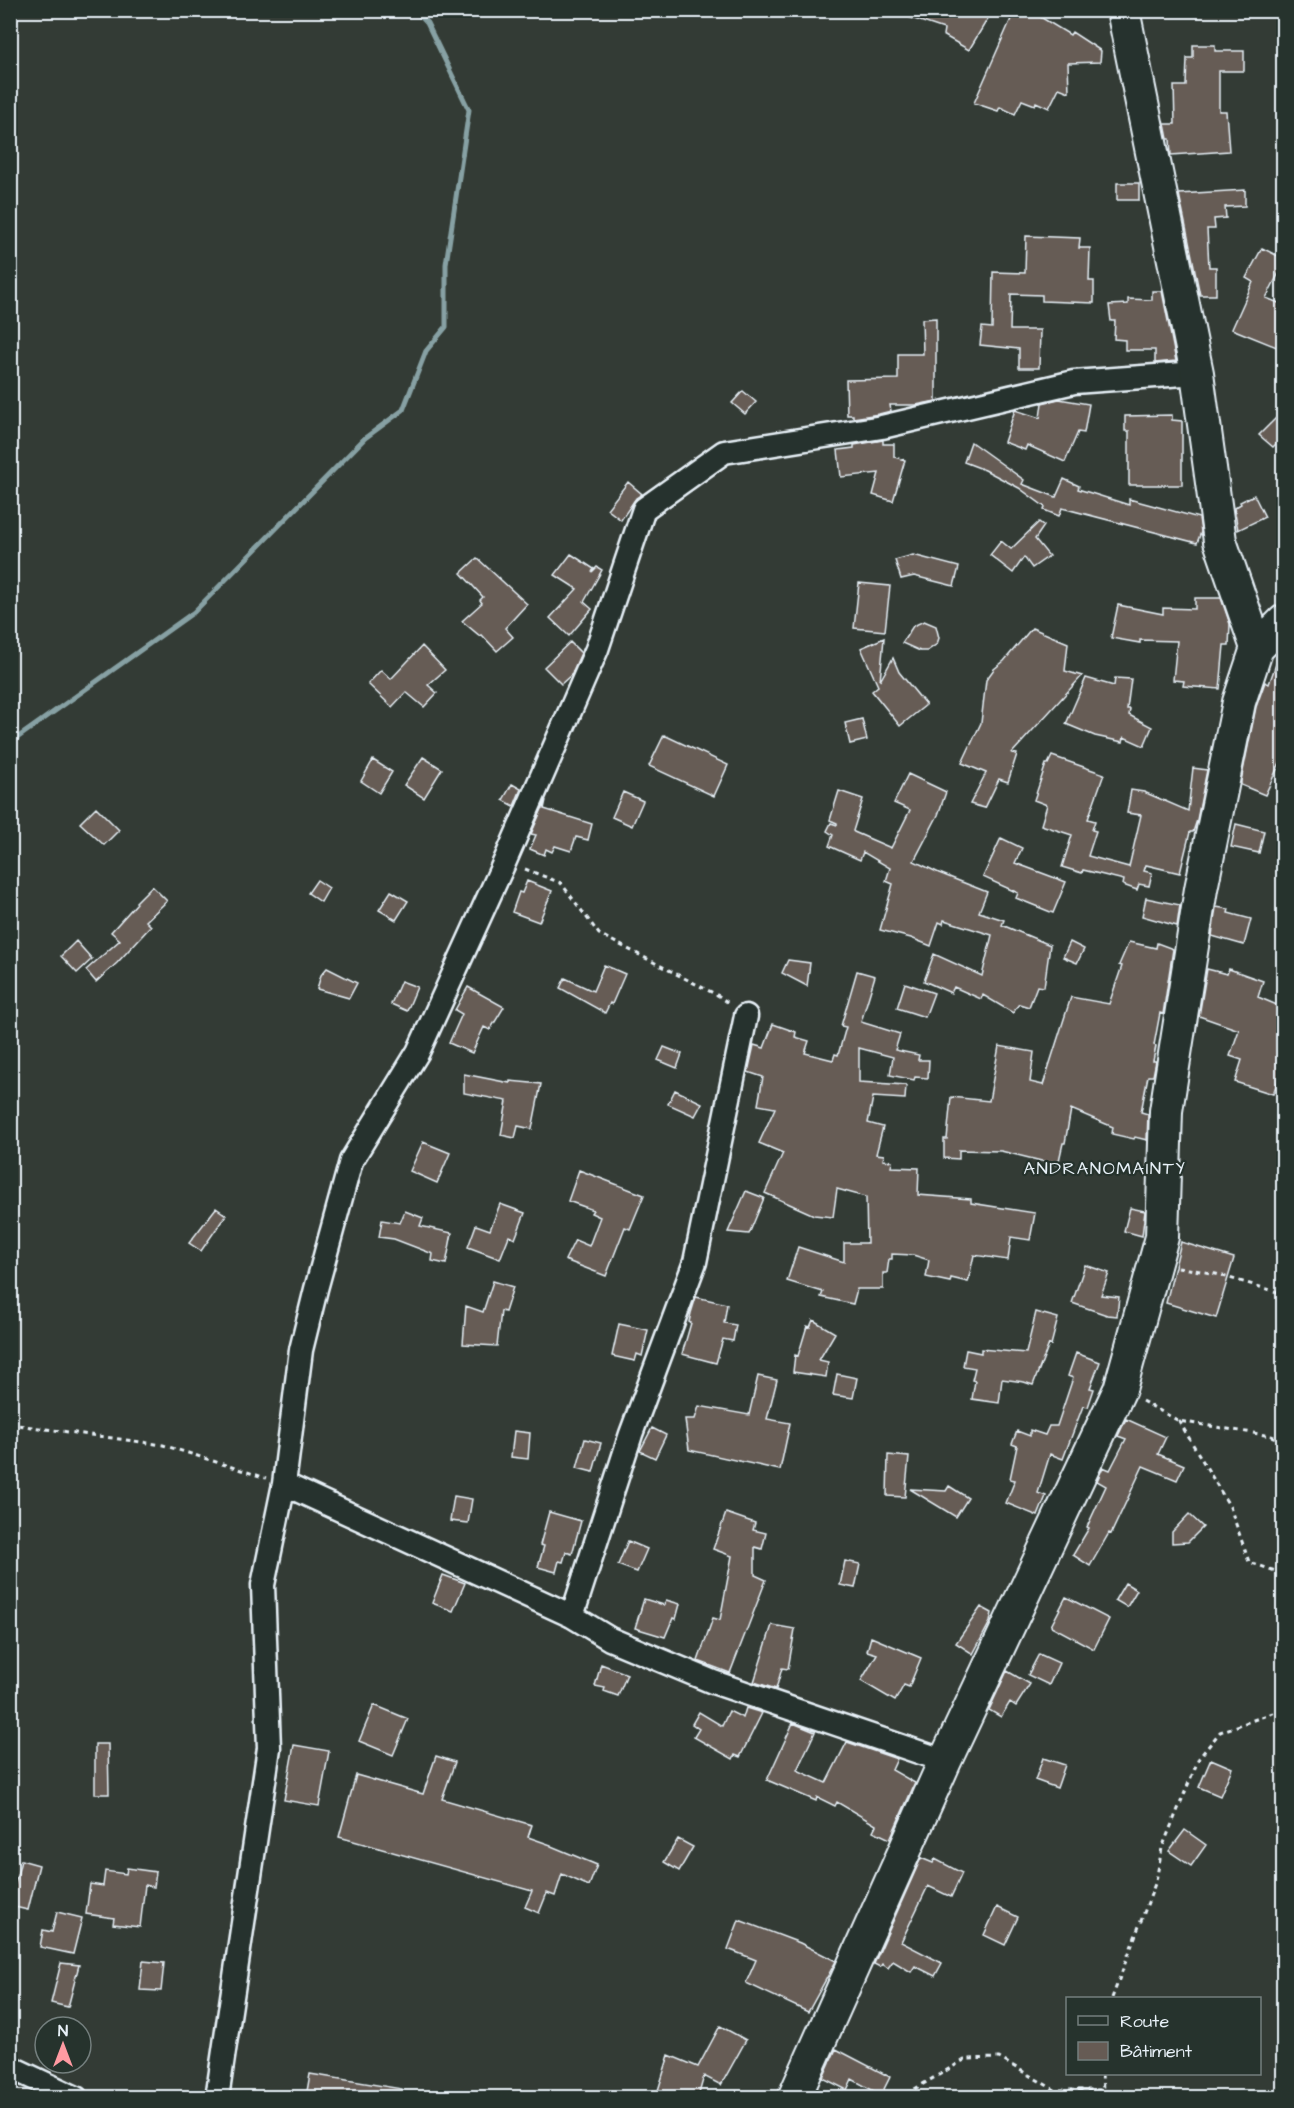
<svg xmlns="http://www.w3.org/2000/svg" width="1294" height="2108" font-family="'Architects Daughter',sans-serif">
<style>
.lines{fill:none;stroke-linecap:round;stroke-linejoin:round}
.stream{stroke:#87a1a4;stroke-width:5}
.building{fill:#665b54;stroke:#e8f1f8;stroke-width:1.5}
.street-casing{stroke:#e8f1f8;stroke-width:27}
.secondary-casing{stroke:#e8f1f8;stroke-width:36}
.path{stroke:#e8f1f8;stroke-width:3;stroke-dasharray:4.5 4.5;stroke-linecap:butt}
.street{stroke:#26332d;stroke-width:22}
.secondary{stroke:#26332d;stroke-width:32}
.labels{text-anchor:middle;stroke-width:4.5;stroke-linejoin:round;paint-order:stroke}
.neighbourhood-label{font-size:18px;letter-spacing:1.5px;fill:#e8f1f8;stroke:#26332d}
</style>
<rect width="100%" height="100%" fill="#333b35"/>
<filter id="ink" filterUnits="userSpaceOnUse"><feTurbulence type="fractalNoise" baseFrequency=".0167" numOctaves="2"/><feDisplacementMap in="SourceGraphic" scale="12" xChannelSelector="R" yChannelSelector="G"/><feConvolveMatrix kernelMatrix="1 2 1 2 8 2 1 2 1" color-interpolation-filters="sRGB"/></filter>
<g filter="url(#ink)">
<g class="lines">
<path class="stream" d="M10 743 194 612 365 438 403 410 426 351 446 327V264L469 110 427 23 415 10"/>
</g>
<path class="building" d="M896 10H993L969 50 943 35 944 29 896 13Z
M1015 10H1029L1070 35 1072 32 1101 51 1100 62 1068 63 1069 92 1059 88 1049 108 1036 102 1035 105 1022 100 1015 114 1000 107 998 111 974 103Z
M1193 45H1215V51H1244V71H1219V111H1226L1229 151 1171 155 1170 139H1168L1165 124H1175L1174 86H1186L1187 58H1193Z
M1117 183H1139V200H1117Z
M1245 190V206L1225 207 1226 218 1214 219 1215 229H1207L1209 267H1216V295H1200L1179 194Z
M1026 236 1080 238 1079 248H1090L1089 281H1094V303L1042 301V295L1011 294 1010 330H1040L1039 368H1019V349L980 345 982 327 992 328 993 272 1025 273Z
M1262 248 1284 259V263L1266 298 1284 305V350L1232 329 1253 282 1246 278Z
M1152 291H1162L1176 361 1155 363V350H1125V340L1114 339 1115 321H1111L1109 305 1128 304V299L1152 300Z
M936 318V401L916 405H890L891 411 879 414 853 418V415H847L846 380 898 379V354H923L922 319Z
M743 391 756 402 745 414 732 403Z
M1059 399 1089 404 1084 433 1078 432 1065 462 1027 445 1025 450 1004 442 1015 410 1040 418 1042 403Z
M1284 410V436L1273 447 1259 435Z
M1172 415V420L1182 421V485H1129V431H1125V416Z
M883 440V444H894V457L905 460 893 501 873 495 879 473 841 477 838 450 854 448V445Z
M971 442 1024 480 1022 484 1056 497 1064 479 1079 486 1078 489 1129 505V499L1199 518 1201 532 1197 543 1062 508 1059 516 1044 510 1045 507 1019 488 985 470 964 462Z
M628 482 642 494 636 498 621 520 607 509Z
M1254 495 1265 517 1238 530 1234 508 1241 504 1240 502Z
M1039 522 1044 526 1035 539 1049 556 1032 568 1024 557 1013 573 990 555 1001 541 1011 549Z
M571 554 594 569 592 572 597 567 602 570 584 602 592 609 569 636 550 618 577 589 555 575Z
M913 555 959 567 954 586 914 576 901 579 895 560Z
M477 558 527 604 505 628 513 637 497 651 482 635 480 636 462 621 482 603 480 600 483 597 461 573Z
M859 583 890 586 885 631 854 628Z
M1195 598H1221L1230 624 1229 645H1224L1220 689 1183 686 1184 681 1173 680 1177 641 1140 640V643L1111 638 1118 605 1163 614V608L1195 609Z
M924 621 936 626 939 638 937 644 927 651H920L902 643 913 626Z
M1032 628 1068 643 1065 671 1082 676 1012 753 1017 754 1008 782 999 779 985 808 970 804 986 773 962 763 981 723 986 680 994 669 1004 661Z
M884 638 880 681 893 658 899 672 926 705 900 726 872 691 878 686 861 648Z
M570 642 581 653 571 675 561 684 544 667Z
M422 646 445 670 428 685 437 693 424 707 406 692 392 707 368 684 381 670 391 679Z
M1281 650H1284V754L1265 795 1241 785V781L1256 707 1265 682 1269 684Z
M1086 678 1114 686 1115 678 1131 679 1127 709H1130L1129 715 1152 727 1144 746 1124 737 1123 742 1095 736 1066 724Z
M862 719 867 740 850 744 845 723Z
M664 735 728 765 714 796 649 766Z
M1052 756 1104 774 1088 819 1095 821 1092 830 1096 831 1088 856 1129 867 1141 815 1127 813 1131 790 1144 792 1188 811 1193 768 1207 770 1197 820 1193 832H1190L1180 873 1146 865 1144 871 1152 873 1149 886 1139 884 1137 890 1123 885 1124 880 1083 870 1082 873 1062 867 1072 835 1041 825 1047 805 1034 800 1046 764H1048Z
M423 757 442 769 424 798 404 785Z
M373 760 392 772 379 793 361 781Z
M908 774 946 792 938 815 914 861 939 873 987 892 979 912 1004 920 1002 925 1050 945 1044 987 1037 986 1029 1007 1019 1004 1013 1013 983 995 981 999 954 987 951 993 924 981 934 954 982 976 992 935 944 920 943 924 939 922 931 946 911 938 880 930 893 884 886 881 890 868 863 852 860 860 829 846 833 835 827 831 831 823 837 825V823L830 820 839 791 863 799 853 831 854 832 891 848 910 810 894 803Z
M512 784 521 789 514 806 503 800Z
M623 792 643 801 632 826 612 817Z
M546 800 544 809 592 824 588 840 576 837 571 851 555 846 552 852 546 849 544 855 530 849 536 835 531 834Z
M96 807 119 830 104 845 80 823Z
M1236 824 1264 831 1259 853 1231 847Z
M1001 838 1022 848 1015 863 1066 882 1053 913 1016 898 1018 893 983 877Z
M317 880 329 888 321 902 308 893Z
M527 881 552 891 539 922 512 912 519 892 522 893Z
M152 886 167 901 146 921 151 926 117 963 96 982 86 970 120 940 111 932 137 903 136 902Z
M391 891 408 901 396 920 379 910Z
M1146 898 1180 905 1177 926 1142 916Z
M1216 907 1229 909 1228 913 1251 919 1244 945 1212 936Z
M76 941 92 959 77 973 61 956Z
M1070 942 1084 949 1077 963 1063 957Z
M1129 942 1156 948 1157 943 1173 949 1163 1014 1160 1013 1154 1045 1156 1046 1153 1061H1156L1153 1076H1148L1141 1112 1148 1114 1147 1140 1135 1137 1134 1139 1112 1134 1113 1127 1071 1109 1065 1143H1063L1058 1165 1001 1151 959 1150V1159L944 1158V1139H947L951 1097 989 1101 999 1046 1034 1052 1030 1082 1043 1085 1071 997 1109 1004 1122 966 1119 965Z
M788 960 810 963 807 986 782 973Z
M604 965 625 974 612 1004 610 1003 605 1013 560 988 565 978 593 991Z
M327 968 357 983 349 998 317 989 321 975Z
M1207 969 1227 974 1229 969 1263 981 1258 997 1284 1008V1064L1273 1094 1235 1082 1242 1060 1230 1056 1239 1030 1199 1016Z
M857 971 875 976 861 1022 900 1034 895 1050 919 1055 918 1060H929L928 1078 915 1077 914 1080 890 1075 893 1057 859 1048V1082L906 1085 905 1099 873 1097 868 1123 883 1127 876 1154 884 1155 883 1160 892 1161 891 1167 919 1168 918 1195 971 1199V1203L1035 1213 1030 1240 1011 1237 1008 1260 974 1255 968 1282 951 1278 950 1282 926 1277 929 1260 913 1255 892 1254V1259H889L887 1273H883V1289H857L853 1304 821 1297 823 1292 787 1281 798 1247 844 1262V1243H867L866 1197 837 1189 833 1217 814 1215 765 1193 783 1153 759 1143 775 1108 758 1105 763 1077 748 1072 754 1045 764 1048 773 1024 796 1032 795 1037 809 1041 805 1053 833 1060 835 1054 838 1055 846 1027 841 1026Z
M401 981 417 987 407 1011 391 1004Z
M905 983 934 993 925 1017 897 1008Z
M468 987 504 1007 490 1030 484 1027 472 1053 449 1043 462 1014 455 1010Z
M664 1047 682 1054 677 1068 658 1060Z
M464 1074 510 1083V1081L541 1084 532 1129 518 1126 515 1138 501 1135 507 1101 464 1093Z
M675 1090 702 1103 695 1116 668 1104Z
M423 1142 450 1153 437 1183 410 1171Z
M579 1170 644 1195 630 1229 625 1227 606 1276 565 1260 575 1240 589 1246 600 1217 591 1213 593 1210 568 1201Z
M746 1191 764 1198 749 1234 728 1232Z
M500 1204 525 1213 515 1239 509 1236 500 1259 468 1247 476 1225 490 1230Z
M216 1208 226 1215 201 1251 189 1243Z
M1130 1208 1145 1211 1142 1236 1124 1231Z
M405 1211 423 1218 420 1226 452 1233 446 1264 432 1261 433 1254 394 1239 379 1237 382 1220 400 1223Z
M1181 1242 1234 1258 1216 1318 1166 1303Z
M1085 1265 1109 1273 1101 1295 1119 1297 1117 1316 1107 1315 1072 1303Z
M493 1281 513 1287 505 1312 501 1311 497 1346 463 1344 466 1306 483 1312Z
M696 1297 727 1304 724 1323 736 1325 733 1341 723 1339 716 1363 682 1354 691 1323 689 1322 691 1313Z
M1036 1312 1058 1318 1051 1345 1049 1344 1033 1385 1024 1382 1002 1379 999 1403 972 1399 975 1381 972 1380 975 1368 963 1366 966 1350 981 1353V1349L1026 1353Z
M813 1320 835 1333 819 1360 828 1362 826 1377 793 1372 795 1355 798 1356 807 1326 810 1327Z
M619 1324 648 1330 642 1356 637 1354 635 1361 612 1356Z
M1076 1353 1100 1362 1090 1388 1094 1389 1088 1407 1083 1406 1063 1459 1050 1454 1038 1493 1046 1496 1038 1516 1006 1503 1015 1480 1010 1479 1017 1446 1012 1444 1017 1431 1030 1436V1430L1045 1435 1049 1426H1057L1073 1378 1068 1376Z
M837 1374 857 1378 853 1398 833 1395Z
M758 1376 777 1380 767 1419 790 1423 780 1470 689 1450 685 1419H695L699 1406 749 1415Z
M1126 1419 1166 1437 1158 1454 1184 1465 1177 1480 1143 1466 1111 1534 1109 1533 1090 1566 1073 1555 1089 1528 1087 1527 1106 1486 1097 1481 1103 1467 1110 1470 1126 1439 1118 1436Z
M652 1428 666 1435 655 1458 640 1451Z
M514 1431 530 1433 528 1459 511 1457Z
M585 1439 601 1443 593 1472 577 1468Z
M888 1455 909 1457 905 1497 887 1496Z
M949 1486 968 1498 956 1517 910 1489 946 1491Z
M454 1496 472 1499 468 1523 450 1521Z
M549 1512 581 1521 572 1554 566 1552 563 1562 559 1561 556 1572 538 1567 544 1546 540 1545Z
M726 1513 755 1523 753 1530 766 1533 762 1549 755 1547V1575L766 1580 730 1673 698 1661 713 1618 720 1620 732 1556 713 1549Z
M1189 1514 1203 1527 1188 1542 1172 1543V1532Z
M628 1541 647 1549 637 1572 618 1565Z
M845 1561 860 1564 855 1588 840 1585Z
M443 1575 465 1583 453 1611 432 1603Z
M1125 1583 1137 1590 1127 1607 1115 1600Z
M1066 1597 1109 1619 1094 1649 1051 1626Z
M644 1599 664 1605 666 1600 680 1604 676 1619 673 1618 665 1637 635 1628Z
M981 1607 992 1613 990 1622 973 1654 956 1643Z
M772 1625 795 1629 788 1669 782 1668 776 1689 754 1682Z
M871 1637 921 1658 909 1687 904 1685 895 1701 861 1681 877 1654 867 1651Z
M1039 1654 1059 1663 1049 1685 1028 1675Z
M601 1664 627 1674 618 1696 604 1691 605 1688 595 1686Z
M1007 1671 1030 1684 1016 1706 1010 1702 1001 1717 989 1710Z
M374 1705 408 1719 393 1755 359 1741Z
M746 1708 762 1713 740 1757 735 1755 733 1759 694 1737 699 1729 692 1724 699 1712 722 1726 729 1711 743 1718Z
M793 1723 815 1732 797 1770 826 1783 847 1742 897 1759 892 1770 915 1783 890 1839 873 1831 876 1825 837 1802 835 1806 817 1797 816 1801 767 1780Z
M95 1744H108L109 1794H95Z
M294 1745 329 1751 319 1806 284 1800Z
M436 1756 455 1762 442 1799 532 1825 528 1837 551 1845V1846L597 1865 589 1886 562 1874 555 1896 547 1893 539 1913 525 1907 532 1891 339 1837 356 1775 423 1794Z
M1043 1758 1065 1765 1057 1788 1035 1780Z
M1211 1759 1232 1768 1220 1796 1199 1787Z
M1185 1830 1206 1845 1191 1866 1169 1851Z
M678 1839 693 1847 679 1871 664 1862Z
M921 1858 933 1863 935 1859 962 1873 951 1897 928 1886 901 1942 942 1963 935 1976 915 1966 911 1972 893 1961 888 1968 882 1964 880 1967 874 1964Z
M21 1860 39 1865 28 1910 10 1906V1883L15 1884Z
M127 1868 156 1872 154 1887 145 1885 140 1927 113 1924 114 1918 86 1914 90 1884 103 1886 105 1871 126 1874Z
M997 1907 1018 1917 1005 1945 984 1935Z
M57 1912 82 1918 73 1954 40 1947 43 1930 52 1932Z
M739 1920 800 1943 836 1961 808 2012 746 1983 756 1960 728 1949Z
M143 1961 164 1963 161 1991 140 1990Z
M61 1963 79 1965 68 2007 51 2003Z
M720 2026 746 2040 721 2085 704 2076 698 2097H656L669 2055 698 2067Z
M836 2049 890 2077 881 2095 852 2079 847 2090 823 2078Z
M310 2074 402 2089 401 2097H306Z"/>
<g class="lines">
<defs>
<path id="street" d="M284 1484 572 1616 610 1639 713 1682 945 1761
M572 1616 631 1434 695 1262 746 1016
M10 2067 76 2098
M217 2098 269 1748 263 1585 284 1484 301 1350 316 1289 351 1161 418 1052 505 861 597 649 644 509 724 452 882 427 1074 382 1197 373"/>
<path id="secondary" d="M1123 10 1197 373 1220 541 1257 648
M794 2098 945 1761 1120 1389 1162 1237 1166 1111 1201 889 1239 702 1257 648 1284 621"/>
</defs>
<use href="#street" class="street-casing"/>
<use href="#secondary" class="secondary-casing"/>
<path class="path" d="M525 869 561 883 599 934 719 996 730 1004
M1178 1267 1216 1274 1284 1294
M1142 1401 1179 1421 1271 1436 1284 1441
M1179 1421 1230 1507 1249 1562 1284 1574
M10 1424 163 1445 266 1478
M1112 1998 1156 1881 1162 1848 1199 1758 1220 1732 1284 1709
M1102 2074 1103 2090 1107 2098
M899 2098 966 2059 999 2058 1055 2090H1103"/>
<use href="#street" class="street"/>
<use href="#secondary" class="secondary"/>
</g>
</g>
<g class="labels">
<g class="neighbourhood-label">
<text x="1105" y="1174">ANDRANOMAINTY</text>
</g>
</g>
<rect width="1294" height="2108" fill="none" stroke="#26332d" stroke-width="36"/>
<rect x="18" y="18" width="1258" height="2072" fill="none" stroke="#e8f1f8" stroke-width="2" filter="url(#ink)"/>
<rect x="1066" y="1997" width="195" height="78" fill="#26332d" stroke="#747f7e" stroke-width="1.5"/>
<rect x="1078" y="2016" width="30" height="9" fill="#26332d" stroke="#747f7e" stroke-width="1.5"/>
<text x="1120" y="2027" font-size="18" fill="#e8f1f8">Route</text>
<rect x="1078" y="2042" width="30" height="18" fill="#665b54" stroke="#747f7e" stroke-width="1.5"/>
<text x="1120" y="2057" font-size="18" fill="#e8f1f8">Bâtiment</text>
<g transform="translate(63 2045)"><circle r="28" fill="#26332d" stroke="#747f7e" stroke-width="1.5"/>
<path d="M0-4.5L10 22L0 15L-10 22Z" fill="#ff9aa2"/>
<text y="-9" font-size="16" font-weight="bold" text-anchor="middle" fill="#e8f1f8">N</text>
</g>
</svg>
